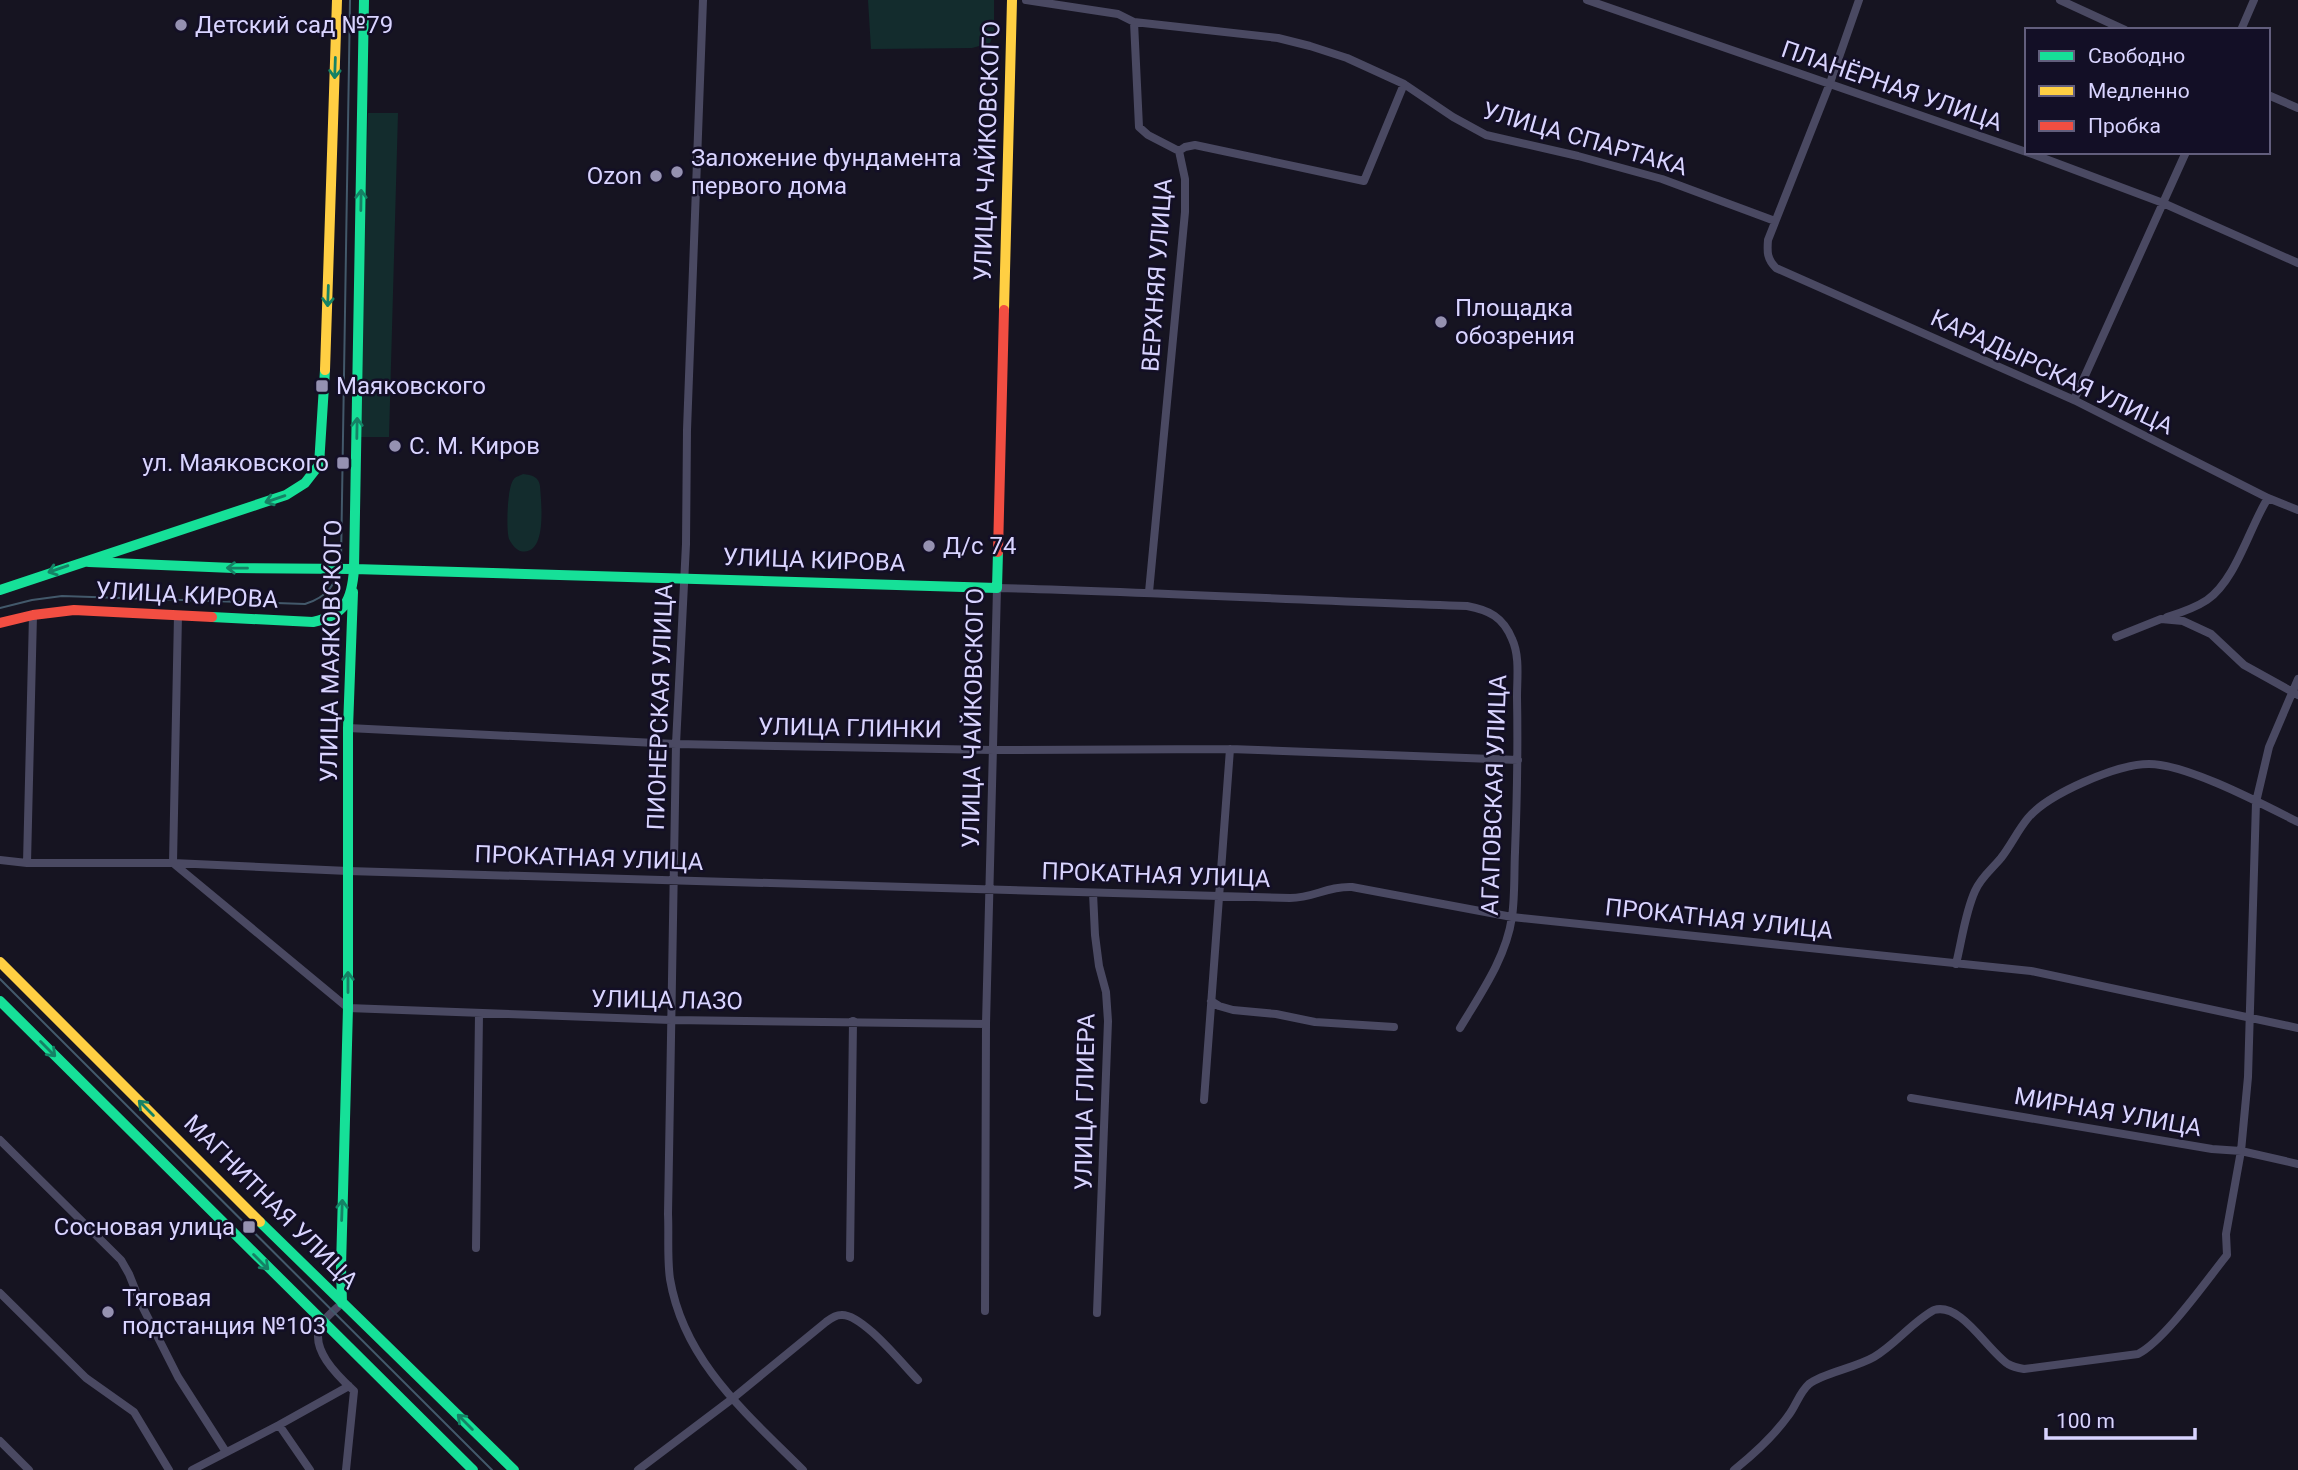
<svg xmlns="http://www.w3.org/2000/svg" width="2298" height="1470" font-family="Roboto,sans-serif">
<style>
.green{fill:#132c2d}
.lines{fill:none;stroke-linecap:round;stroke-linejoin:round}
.street{stroke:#4a4962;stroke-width:8}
.fast{stroke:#16e098;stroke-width:10}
.slow{stroke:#ffcf43;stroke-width:10}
.jam{stroke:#f24e42;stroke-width:10}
.tram{stroke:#43596b;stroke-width:2}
.oneway{stroke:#158265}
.poi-dot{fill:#9591b1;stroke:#130f26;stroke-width:2.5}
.labels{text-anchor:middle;stroke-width:5;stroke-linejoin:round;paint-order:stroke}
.poi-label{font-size:24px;fill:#d9d4ff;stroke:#130f26;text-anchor:start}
.street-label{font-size:24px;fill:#d9d4ff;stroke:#130f26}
</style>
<rect width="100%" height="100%" fill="#161421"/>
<path class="green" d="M994 0V32L990 43 972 48 871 49 868 0Z
M368 113H398L389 437H358Z
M523 474C532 475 539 477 540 486 541 501 548 558 520 551 515 549 511 543 509 539 506 529 507 486 514 479 515 477 521 475 523 474Z"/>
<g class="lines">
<path class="street" d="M703 0 687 430 686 544 676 744 668 1214C669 1235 667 1258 670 1279 684 1362 747 1414 803 1470
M1026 0 1118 14 1134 22 1278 38 1310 46 1347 58 1404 84 1453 117 1486 135 1578 156 1662 179 1775 221
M1587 0 2035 155 2163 203 2298 263
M1859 0 1830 83 1768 240C1767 252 1767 259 1776 268L2074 400 2268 498 2298 510
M2060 0 2125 30
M1134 22 1139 127 1148 135 1179 151
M2241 30 2254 0
M2268 95 2298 108
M2074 400 2186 152
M1149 592 1185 212V179L1179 151 1185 147 1195 145 1364 181 1404 84
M178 615 173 863 348 1008 671 1020 986 1024
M2167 617C2180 613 2195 608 2207 600 2236 580 2249 528 2268 498
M2116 637 2161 619 2183 621 2211 634 2244 665 2298 695
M348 728 676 744 993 750 1230 749 1518 760
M0 860 27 863H173L348 871 1290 898C1314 898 1327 886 1352 887L1512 917 2031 971 2298 1028
M27 863 33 615
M1093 893 1095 935 1099 966 1106 992 1108 1021 1097 1313
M1956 964C1962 940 1965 913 1975 891 1981 877 1992 869 2001 858 2011 845 2018 830 2028 818 2048 794 2117 764 2149 764 2187 764 2262 804 2298 822
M1211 1001 1219 1006 1233 1010 1276 1014 1315 1022 1394 1027
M1911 1098 2212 1149 2241 1151 2298 1164
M1204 1100 1230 749
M0 1140 121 1260 129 1274 141 1304 178 1377 226 1452
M476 1248 479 1014
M850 1258 853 1021
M0 1293 86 1378 134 1412 169 1470
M342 1303C336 1309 327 1316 322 1323 307 1347 338 1376 354 1391L346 1470
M985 1311 986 1024 997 588C1154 592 1311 601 1467 606 1489 610 1503 617 1512 639 1520 656 1517 678 1517 697 1518 749 1517 800 1515 852 1514 873 1515 896 1512 917 1506 958 1481 993 1460 1028
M279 1425 310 1470
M0 1441 29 1470
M192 1470 279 1425 349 1386
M638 1470 732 1399 826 1322C830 1319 835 1315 841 1315 862 1313 903 1365 918 1380
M1734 1470C1754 1454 1773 1437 1788 1416 1796 1406 1799 1393 1809 1384 1823 1373 1855 1368 1874 1357 1896 1344 1912 1322 1934 1310 1961 1302 1987 1350 2008 1364 2013 1367 2018 1368 2024 1369L2138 1354C2165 1340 2206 1281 2227 1255L2226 1234 2241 1151 2248 1077 2256 802 2269 747 2298 679"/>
<path class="fast" d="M89 562 233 568 354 569
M354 569 997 588 998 552
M0 590 286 495 305 483 319 465 325 370
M212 617 313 622C345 615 352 600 354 569L364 0
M0 1001 473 1470
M260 1222 514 1470
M342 1303 341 1267 348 1008V728L353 592"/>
<path class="slow" d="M1004 310 1012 0
M325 370 337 0
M0 962 260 1222"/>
<path class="jam" d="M998 552 1004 310
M0 623 33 615 74 610 212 617"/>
<path class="tram" d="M0 608 32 600 62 596 305 604C328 597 336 584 341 562L350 0
M0 979 492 1470"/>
</g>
<defs><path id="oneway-shaft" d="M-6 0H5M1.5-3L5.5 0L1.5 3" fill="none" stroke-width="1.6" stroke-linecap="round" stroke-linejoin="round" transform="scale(1.75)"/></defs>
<g class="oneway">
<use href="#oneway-shaft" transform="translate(335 68) rotate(92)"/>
<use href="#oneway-shaft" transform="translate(361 200) rotate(-89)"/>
<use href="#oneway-shaft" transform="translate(328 296) rotate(92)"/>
<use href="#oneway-shaft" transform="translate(357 428) rotate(-89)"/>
<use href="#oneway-shaft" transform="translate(275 499) rotate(161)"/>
<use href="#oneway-shaft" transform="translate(237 568) rotate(-179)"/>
<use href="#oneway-shaft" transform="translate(58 569) rotate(161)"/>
<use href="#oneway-shaft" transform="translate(348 982) rotate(-90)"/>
<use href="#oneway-shaft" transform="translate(48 1049) rotate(45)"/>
<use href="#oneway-shaft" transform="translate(146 1108) rotate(-135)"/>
<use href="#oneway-shaft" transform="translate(342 1210) rotate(-88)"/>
<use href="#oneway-shaft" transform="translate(261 1262) rotate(45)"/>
<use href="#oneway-shaft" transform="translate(465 1422) rotate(-135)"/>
</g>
<g class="poi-dot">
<circle cx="181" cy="25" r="7"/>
<circle cx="677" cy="172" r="7"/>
<circle cx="656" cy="176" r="7"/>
<circle cx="1441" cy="322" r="7"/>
<rect x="315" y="379" width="14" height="14" rx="3.5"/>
<circle cx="395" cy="446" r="7"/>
<rect x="336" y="456" width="14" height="14" rx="3.5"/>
<circle cx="929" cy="546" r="7"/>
<rect x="242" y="1220" width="14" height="14" rx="3.5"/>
<circle cx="108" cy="1312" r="7"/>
</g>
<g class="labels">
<g class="poi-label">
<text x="195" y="33">Детский сад №79</text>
<text x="691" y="166">Заложение фундамента<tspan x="691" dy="28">первого дома</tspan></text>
<text x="642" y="184" text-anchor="end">Ozon</text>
<text x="1455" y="316">Площадка<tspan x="1455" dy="28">обозрения</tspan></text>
<text x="336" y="394">Маяковского</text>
<text x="409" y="454">С. М. Киров</text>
<text x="329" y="471" text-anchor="end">ул. Маяковского</text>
<text x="943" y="554">Д/с 74</text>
<text x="235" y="1235" text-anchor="end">Сосновая улица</text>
<text x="122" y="1306">Тяговая<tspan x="122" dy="28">подстанция №103</tspan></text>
</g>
<g class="street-label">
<text transform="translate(1892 86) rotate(19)" y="8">ПЛАНЁРНАЯ УЛИЦА</text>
<text transform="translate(1585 139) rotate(16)" y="8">УЛИЦА СПАРТАКА</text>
<text transform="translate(987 151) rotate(-88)" y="8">УЛИЦА ЧАЙКОВСКОГО</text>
<text transform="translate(1157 275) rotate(-86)" y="8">ВЕРХНЯЯ УЛИЦА</text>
<text transform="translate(2052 372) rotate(25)" y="8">КАРАДЫРСКАЯ УЛИЦА</text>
<text transform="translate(814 560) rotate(2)" y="8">УЛИЦА КИРОВА</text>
<text transform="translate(187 595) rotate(3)" y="8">УЛИЦА КИРОВА</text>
<text transform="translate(331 651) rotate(-89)" y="8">УЛИЦА МАЯКОВСКОГО</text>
<text transform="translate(660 707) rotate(-88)" y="8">ПИОНЕРСКАЯ УЛИЦА</text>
<text transform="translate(973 718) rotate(-89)" y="8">УЛИЦА ЧАЙКОВСКОГО</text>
<text transform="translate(850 728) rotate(1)" y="8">УЛИЦА ГЛИНКИ</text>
<text transform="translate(1494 795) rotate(-88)" y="8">АГАПОВСКАЯ УЛИЦА</text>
<text transform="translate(589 858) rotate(2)" y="8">ПРОКАТНАЯ УЛИЦА</text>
<text transform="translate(1156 875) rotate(2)" y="8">ПРОКАТНАЯ УЛИЦА</text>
<text transform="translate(1719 919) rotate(6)" y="8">ПРОКАТНАЯ УЛИЦА</text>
<text transform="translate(667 1000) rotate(1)" y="8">УЛИЦА ЛАЗО</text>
<text transform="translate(1085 1102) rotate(-89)" y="8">УЛИЦА ГЛИЕРА</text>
<text transform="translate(2108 1112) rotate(10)" y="8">МИРНАЯ УЛИЦА</text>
<text transform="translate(271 1202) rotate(45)" y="8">МАГНИТНАЯ УЛИЦА</text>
</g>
</g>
<rect x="2025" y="28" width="245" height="126" fill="#130f26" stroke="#625e7d" stroke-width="2"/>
<rect x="2039" y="51" width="35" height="10" fill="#16e098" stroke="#625e7d" stroke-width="2"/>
<text x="2088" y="63" font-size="21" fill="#d9d4ff">Свободно</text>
<rect x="2039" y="86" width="35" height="10" fill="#ffcf43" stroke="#625e7d" stroke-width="2"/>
<text x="2088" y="98" font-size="21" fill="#d9d4ff">Медленно</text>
<rect x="2039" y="121" width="35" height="10" fill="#f24e42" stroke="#625e7d" stroke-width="2"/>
<text x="2088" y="133" font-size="21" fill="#d9d4ff">Пробка</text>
<path d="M2046 1428v10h149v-10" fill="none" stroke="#d9d4ff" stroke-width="3.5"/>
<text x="2056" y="1428" font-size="21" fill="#d9d4ff" stroke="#130f26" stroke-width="5" paint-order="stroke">100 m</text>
</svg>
